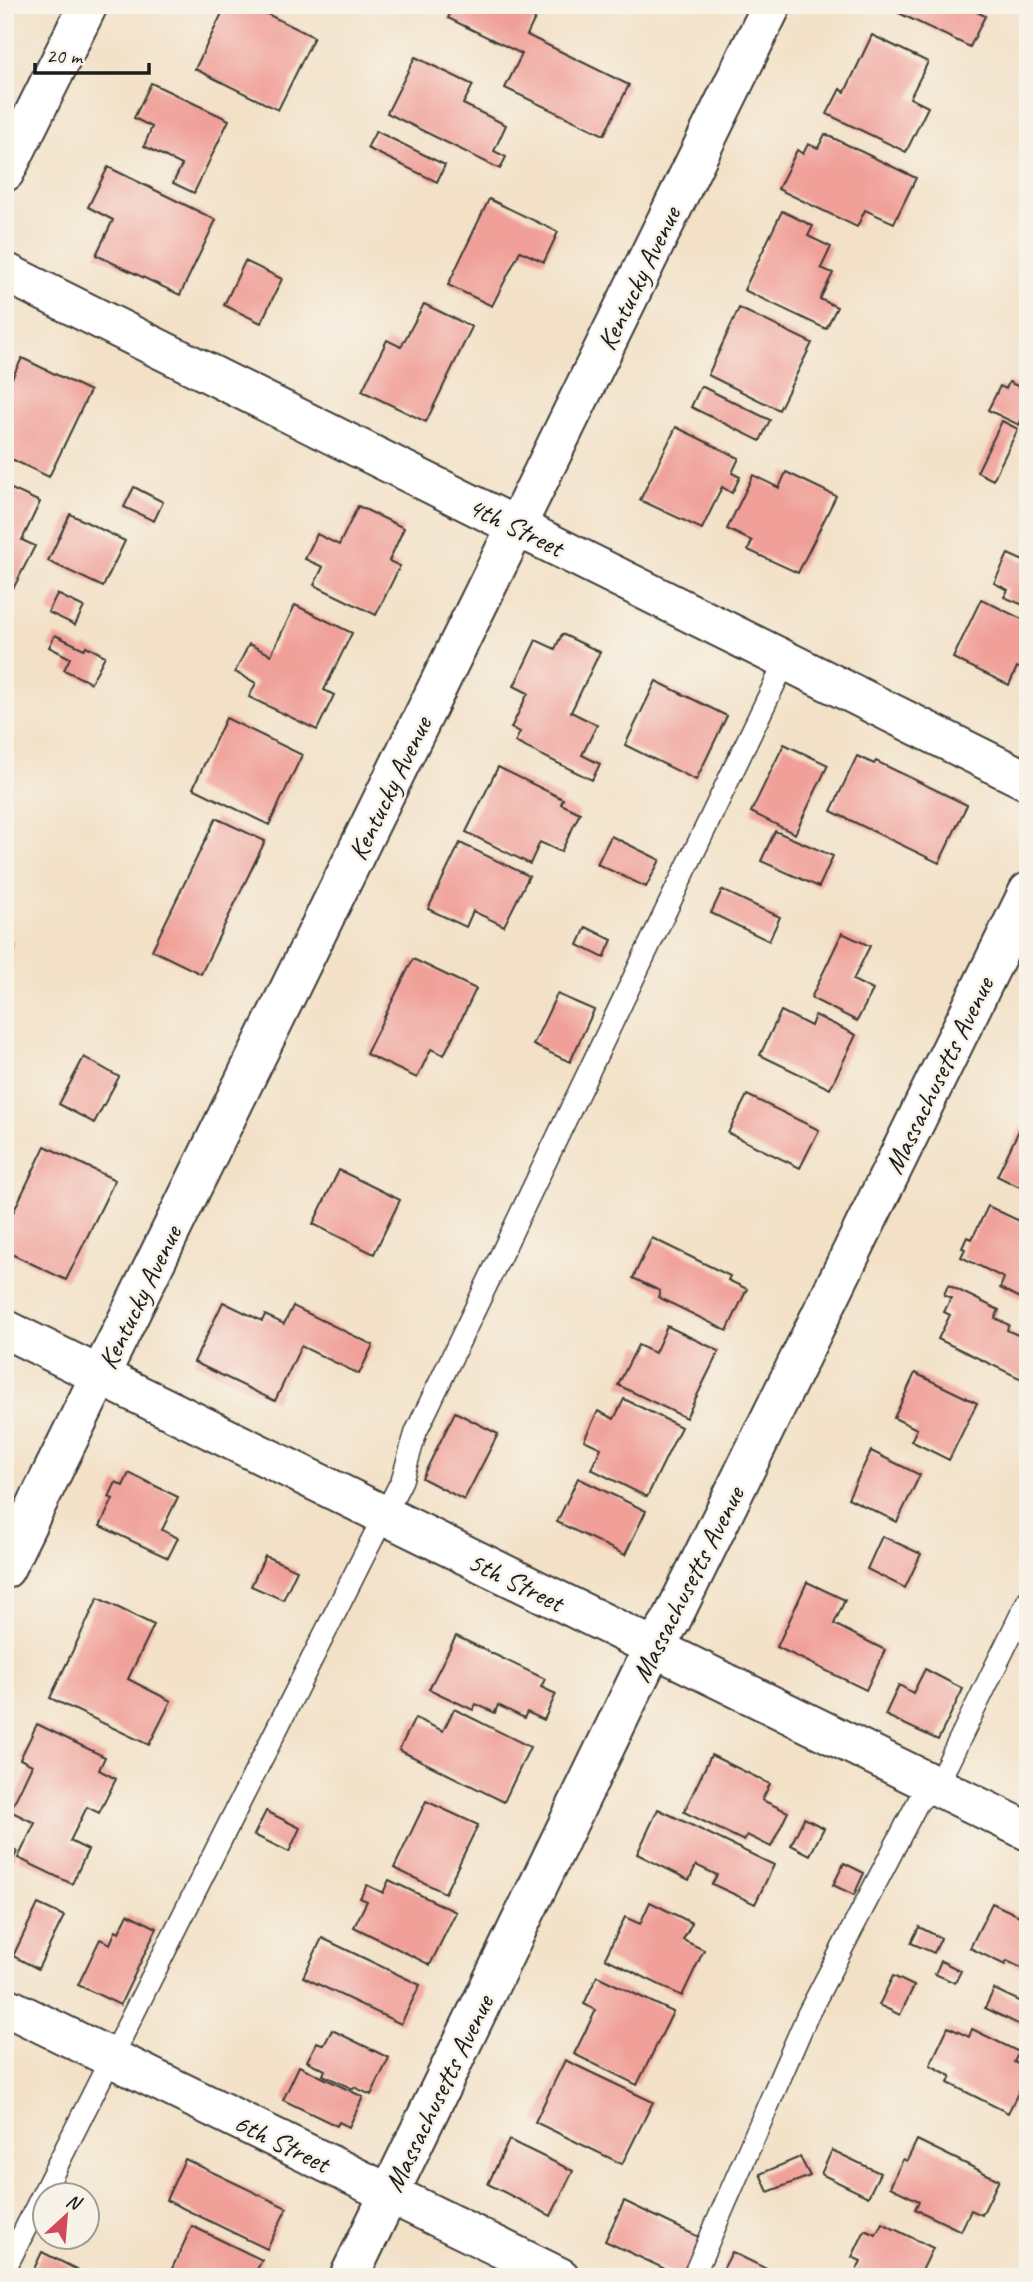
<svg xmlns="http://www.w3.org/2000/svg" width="1033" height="2282" font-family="Caveat,sans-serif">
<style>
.building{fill:#f0a099}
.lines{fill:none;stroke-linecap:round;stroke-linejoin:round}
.service-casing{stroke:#3c3a36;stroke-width:24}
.minor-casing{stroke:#3c3a36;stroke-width:42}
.service{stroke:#fff;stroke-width:21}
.minor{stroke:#fff;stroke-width:38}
.labels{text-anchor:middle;stroke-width:5;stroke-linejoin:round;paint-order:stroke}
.street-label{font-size:28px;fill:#1c1c1c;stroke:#f7f3e8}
</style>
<rect width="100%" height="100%" fill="#f7f3e8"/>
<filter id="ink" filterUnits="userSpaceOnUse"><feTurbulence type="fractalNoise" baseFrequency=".0143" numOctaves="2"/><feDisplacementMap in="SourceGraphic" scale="14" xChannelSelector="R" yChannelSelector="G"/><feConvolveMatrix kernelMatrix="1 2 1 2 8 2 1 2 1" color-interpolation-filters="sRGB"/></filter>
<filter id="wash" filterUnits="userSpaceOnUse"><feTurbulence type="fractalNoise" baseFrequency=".00686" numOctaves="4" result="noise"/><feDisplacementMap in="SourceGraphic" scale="28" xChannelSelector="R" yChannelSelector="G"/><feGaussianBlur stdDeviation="1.57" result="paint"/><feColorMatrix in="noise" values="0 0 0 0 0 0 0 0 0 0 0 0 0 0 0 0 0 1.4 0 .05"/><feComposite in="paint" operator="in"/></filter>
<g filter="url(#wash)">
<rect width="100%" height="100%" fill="#f3e1c7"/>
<g id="blocks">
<path class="building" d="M226 5H249L314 37 278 110 195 69Z
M454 5H524L538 12 527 35 629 85 604 135 505 88 522 54 448 18Z
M882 5H968L967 7 985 16 970 47Z
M872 35 928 62 910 98 928 107 906 152 827 114 840 89 845 92Z
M415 57 473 85 463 104 506 125 494 151 506 157 500 169 387 113Z
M151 83 229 120 194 193 173 183 182 165 144 146 152 127 134 118Z
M376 131 445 165 437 182 367 148Z
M825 134 916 178 894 223 865 210 857 227 778 189 797 150 803 154 808 144 818 148Z
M108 167 216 220 180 295 96 255 113 220 88 207Z
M489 199 558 232 544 262 520 251 492 306 448 285Z
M782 211 813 226 808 236 831 247 821 268 833 273 820 299 837 307 826 329 744 290Z
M245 261 282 279 261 323 224 305Z
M424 304 472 327 426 422 362 391 387 340 401 347Z
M739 308 812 343 779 410 708 375Z
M22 358 90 391 49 477 5 456V392Z
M1009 382 1028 391V420L1023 417 1019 425 988 410 1000 386 1006 389Z
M701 386 770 420 760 441 691 407Z
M1002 421 1018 429 993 480 977 472Z
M676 427 739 458 732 473 740 477 732 493 722 487 702 529 640 500Z
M786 472 836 496 798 573 748 550 752 541 727 529 753 475 779 488Z
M5 486 40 502 22 540 35 546 14 587 5 583Z
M134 487 163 502 154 521 124 507Z
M358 506 404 528 389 561 400 566 376 615 314 585 323 567 305 559 317 534 339 545Z
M70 514 125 541 103 587 48 561Z
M1008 554 1028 563V607L1004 597 1008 590 994 583Z
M57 594 84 607 75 625 48 612Z
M981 599 1028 622V665L1025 671 1017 667 1009 685 953 658Z
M295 605 352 633 324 690 334 695 317 730 249 697 256 683 235 672 249 644 271 655Z
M562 634 600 652 571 712 597 725 582 755 600 764 592 780 515 742 520 732 511 728 528 693 514 686 536 640 555 649Z
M55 635 84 649 86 646 105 656 91 683 64 670 70 658 49 647Z
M656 681 727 716 696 780 625 745Z
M226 718 302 755 269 825 193 788Z
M784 744 828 765 795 834 751 812Z
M857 756 874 764 876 761 967 805 939 863 831 811Z
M498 767 563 799 561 804 580 813 561 852 540 842 530 864 466 832Z
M216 818 265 841 201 974 152 950Z
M775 831 833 856 819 887 761 861Z
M611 836 660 860 646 887 597 864Z
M460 843 529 876 504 926 473 911 466 927 428 909Z
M722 890 780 917 769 941 711 913Z
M586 927 612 940 604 958 578 945Z
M842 933 870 946 853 980 873 990 857 1021 811 998Z
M5 938 14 942 5 961Z
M413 959 476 989 444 1055 431 1049 417 1078 366 1054Z
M557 994 594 1010 570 1062 533 1045Z
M781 1011 811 1026 815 1015 856 1035 830 1089 760 1055Z
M84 1057 119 1077 94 1123 59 1104Z
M747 1095 819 1130 800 1168 728 1133Z
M1020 1128 1028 1132V1191L997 1176Z
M45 1146 115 1180 66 1280 5 1251V1229Z
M339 1170 400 1200 374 1254 313 1224Z
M988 1206 1028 1225V1302L1000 1288 1004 1278 961 1257 965 1249 962 1248 967 1237 972 1239Z
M652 1238 730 1276 728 1280 747 1289 727 1331 658 1297 660 1291 633 1278Z
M948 1285 999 1310 995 1318 1009 1325 1007 1330 1028 1340V1382L938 1339 950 1315 944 1312 951 1298 944 1295Z
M223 1302 262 1321 265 1315 284 1324 293 1306 373 1345 359 1374 301 1346 275 1401 194 1362Z
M667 1326 719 1351 686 1418 618 1385 638 1345 655 1353Z
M915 1373 977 1403 949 1460 911 1441 917 1429 894 1418Z
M624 1399 681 1427 647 1497 591 1469 601 1448 584 1440 598 1411 614 1419Z
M455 1412 498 1434 464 1500 422 1478Z
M871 1451 920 1475 897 1522 848 1498Z
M129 1473 178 1497 162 1530 178 1538 168 1558 100 1526 113 1499 109 1497 116 1482 123 1486Z
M578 1478 646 1511 625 1555 557 1522Z
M882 1536 921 1554 905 1588 867 1569Z
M265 1556 297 1570 283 1600 251 1586Z
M807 1582 845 1600 834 1624 885 1650 866 1690 777 1647Z
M98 1598 154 1625 128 1679 171 1701 149 1745 50 1698Z
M456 1636 545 1679 541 1687 556 1694 544 1720 527 1712 524 1718 498 1705 495 1713 476 1704 473 1710 429 1689Z
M925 1669 963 1689 938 1740 885 1715 899 1685 913 1693Z
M454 1709 530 1747 504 1802 399 1750 415 1718 443 1731Z
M37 1724 105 1757 99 1770 116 1779 99 1813 87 1807 70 1841 88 1850 72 1884 18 1858 35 1823 10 1811 32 1765 20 1759Z
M711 1755 770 1784 762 1800 788 1812 771 1847 747 1835 744 1841 684 1812Z
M426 1801 478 1825 445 1893 394 1868Z
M658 1809 774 1865 755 1904 712 1884 717 1875 696 1865 689 1880 637 1854Z
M266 1811 300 1828 289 1852 254 1835Z
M804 1818 824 1828 810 1855 791 1845Z
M5 1846 17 1852 5 1875Z
M844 1863 864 1873 854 1895 833 1885Z
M389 1880 456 1912 430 1965 354 1927 367 1901 360 1898 367 1885 383 1893Z
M650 1902 692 1923 683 1940 704 1950 682 1996 605 1958 625 1917 640 1924Z
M992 1903 1028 1920V1971L1007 1961 1005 1965 970 1948Z
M38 1904 64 1916 38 1969 13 1956Z
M128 1914 157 1928 120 2005 78 1985 100 1939 110 1944 116 1930 119 1932Z
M919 1927 941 1938 934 1953 911 1943Z
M322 1938 420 1985 401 2024 303 1977Z
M941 1961 961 1971 955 1983 935 1974Z
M597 1976 673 2012 637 2085 574 2054 596 2010 584 2004Z
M893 1976 914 1986 900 2015 879 2005Z
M994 1989 1028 2005V2013L1022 2026 985 2008Z
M948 2027 969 2037 972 2029 1019 2052 1014 2062 1028 2069V2073L1008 2113 948 2083 951 2076 930 2065Z
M332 2030 389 2058 371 2095 354 2087 353 2089 323 2075 325 2070 307 2061 317 2042 324 2045Z
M565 2060 653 2102 622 2164 535 2122Z
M299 2066 363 2097 349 2127 339 2122 337 2126 283 2100Z
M509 2140 573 2171 551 2216 488 2184Z
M917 2140 999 2180 982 2215 971 2210 961 2231 915 2209 919 2201 890 2187 903 2159 907 2161Z
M832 2150 880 2173 868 2197 821 2174Z
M800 2157 810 2176 768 2192 760 2174Z
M185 2159 287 2208 267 2249 166 2200Z
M624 2201 701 2238 682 2277 605 2241Z
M882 2223 933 2248 919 2277H861L855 2273 861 2261 852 2257 865 2230 876 2235Z
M192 2226 262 2260 253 2277H168Z
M42 2252 80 2271 77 2277H30Z
M732 2252 779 2275 778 2277H719Z"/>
</g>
</g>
<g filter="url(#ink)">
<use href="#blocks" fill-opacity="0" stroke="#3c3a36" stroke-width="2"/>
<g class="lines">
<defs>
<path id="service" d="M5 2269 402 1480 416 1432 786 660
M693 2277 808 2014 918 1802 935 1786 948 1763 1028 1600"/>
<path id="minor" d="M5 172 88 5
M5 272 1028 781
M5 1329 1028 1831
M5 1569 772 5
M5 2006 560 2277
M349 2277 653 1648 671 1621 1028 892"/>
</defs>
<use href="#service" class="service-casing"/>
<use href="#minor" class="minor-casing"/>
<use href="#service" class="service"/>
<use href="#minor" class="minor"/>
</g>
</g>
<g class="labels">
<g class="street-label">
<text transform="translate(638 278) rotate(-64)" y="10">Kentucky Avenue</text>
<text transform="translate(516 526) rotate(26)" y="10">4th Street</text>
<text transform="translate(389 788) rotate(-64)" y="10">Kentucky Avenue</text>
<text transform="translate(938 1075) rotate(-64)" y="10">Massachusetts Avenue</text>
<text transform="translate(139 1297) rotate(-64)" y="10">Kentucky Avenue</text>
<text transform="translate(516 1581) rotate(26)" y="10">5th Street</text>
<text transform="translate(687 1584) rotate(-63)" y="10">Massachusetts Avenue</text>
<text transform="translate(438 2093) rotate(-64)" y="10">Massachusetts Avenue</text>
<text transform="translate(282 2142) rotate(26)" y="10">6th Street</text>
</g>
</g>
<rect width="1033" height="2282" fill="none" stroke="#f7f3e8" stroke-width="28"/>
<g transform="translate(66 2216) rotate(26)"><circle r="33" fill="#f7f3e8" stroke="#9f9d96" stroke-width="2"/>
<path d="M0-5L12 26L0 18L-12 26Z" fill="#d1495b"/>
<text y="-10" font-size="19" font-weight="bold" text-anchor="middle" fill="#1c1c1c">N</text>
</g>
<path d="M35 63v10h114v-10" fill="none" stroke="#1c1c1c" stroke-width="3.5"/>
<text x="46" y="63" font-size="21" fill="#1c1c1c" stroke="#f7f3e8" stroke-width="5" paint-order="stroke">20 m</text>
</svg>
